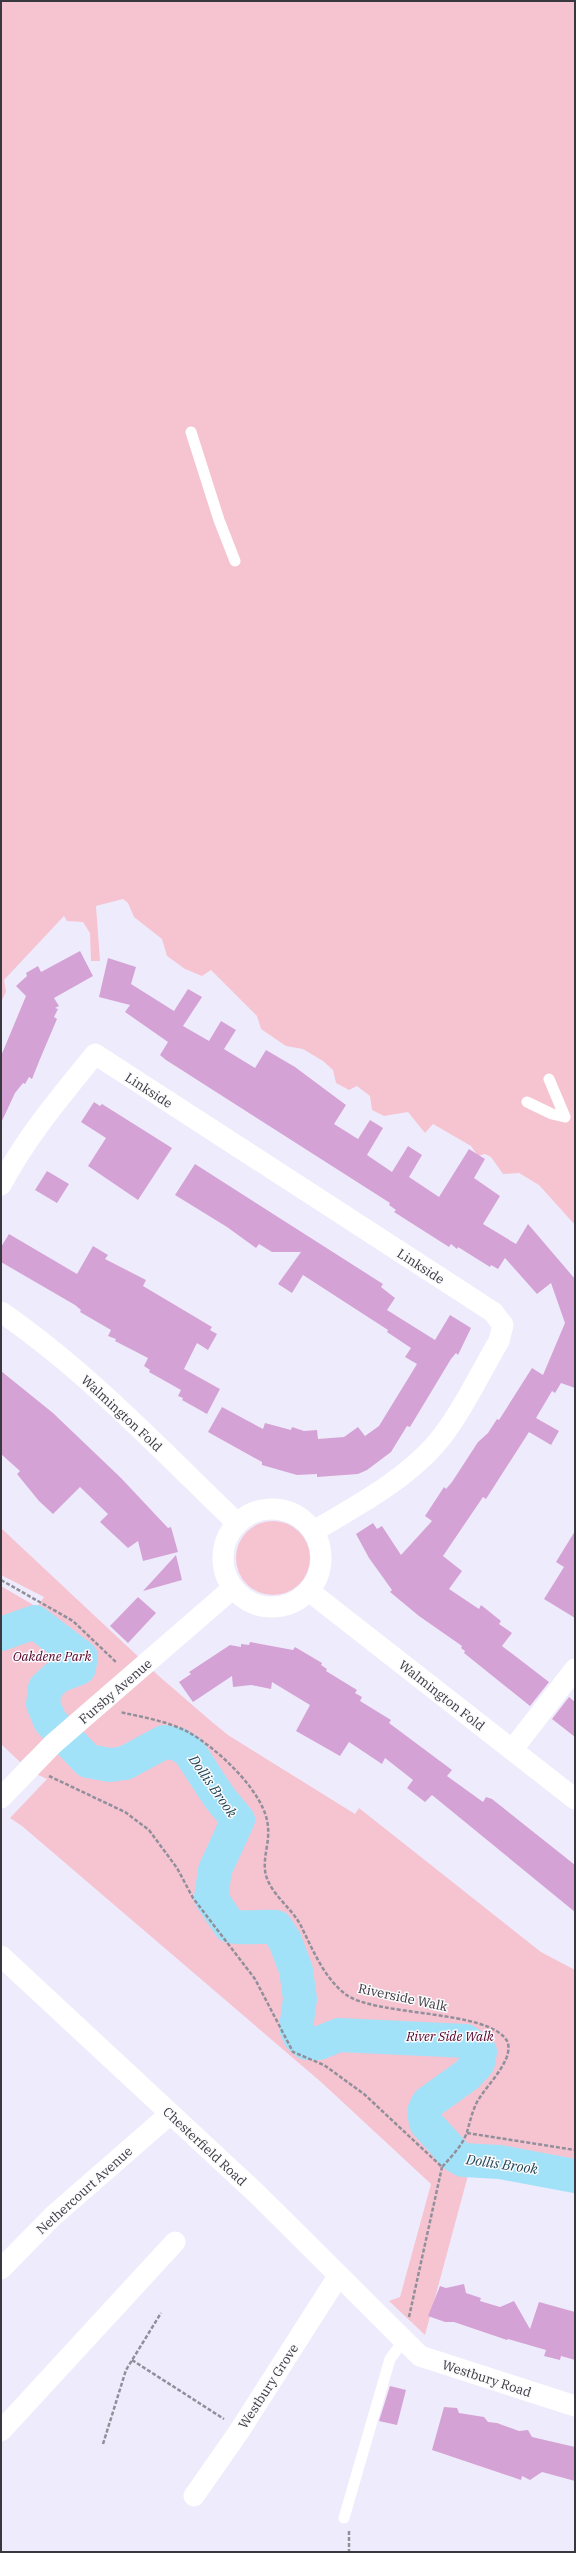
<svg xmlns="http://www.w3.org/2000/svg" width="576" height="2553" font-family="'IBM Plex Serif',serif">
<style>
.green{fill:#f6c4d1}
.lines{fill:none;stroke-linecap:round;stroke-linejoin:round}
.river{stroke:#a2e2f9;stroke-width:34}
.building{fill:#d5a2d5}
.path{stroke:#908f9a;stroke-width:2.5;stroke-dasharray:4 2;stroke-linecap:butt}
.lane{stroke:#fff;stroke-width:11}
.street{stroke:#fff;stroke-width:21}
.labels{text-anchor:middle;stroke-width:3;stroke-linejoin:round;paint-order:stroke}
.street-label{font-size:13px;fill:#38383e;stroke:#fbfbfe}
.park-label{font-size:13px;font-style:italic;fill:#540027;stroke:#fbfbfe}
.water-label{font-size:14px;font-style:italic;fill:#1f4451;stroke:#fbfbfe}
</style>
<rect width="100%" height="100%" fill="#eeecfc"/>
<path class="green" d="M1 1H575V1225L539 1185 519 1173 503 1174 491 1157 485 1154 478 1156 471 1146 433 1124 425 1133 408 1112 384 1116 372 1110 370 1096 357 1086 349 1090 336 1083 333 1070 323 1061 303 1049 286 1046 261 1029 257 1016 211 970 202 976 185 969 167 956 162 939 134 917 128 903 123 899 96 906 100 961H91L90 933 83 922 67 921 64 916 4 980 6 992 1 1002Z
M236 1558a37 37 0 1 1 74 0a37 37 0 1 1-74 0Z
M1 1528 160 1677 212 1722 228 1735 355 1814 359 1808 541 1952 575 1970V2182L470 2168 425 2335 389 2301 400 2297 431 2184 321 2082 22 1826 10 1818 47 1779 34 1773 40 1743 20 1762 1 1744V1586L37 1607 44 1597 1 1575Z"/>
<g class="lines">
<path class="river" d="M1 1634 35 1622 81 1657 79 1668 58 1676 45 1688 43 1704 50 1721 88 1761 110 1765 125 1763 164 1742 178 1744 189 1751 219 1797 238 1820 215 1870 211 1898 230 1926C245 1929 260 1926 276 1927L285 1941 296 1970 300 1999 296 2028 300 2037 307 2043H319L339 2035 466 2041 480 2052 478 2063 467 2075 428 2103 424 2112 426 2123 456 2156 463 2160 500 2162 575 2176"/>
</g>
<path class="building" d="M80 951 93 976 54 998 59 1006 55 1008 58 1009 54 1017 57 1019 40 1059 32 1079 29 1077 25 1084 23 1083 15 1093 1 1123V1056L26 996 16 986 27 976 26 973 38 966 41 972Z
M108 958 136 967 131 984 174 1011 188 989 202 997 183 1026 209 1041 221 1021 236 1030 224 1049 255 1068 266 1050 295 1067 346 1105 334 1124 358 1139 370 1120 383 1128 367 1155 392 1172 408 1146 422 1155 409 1177 439 1197 469 1149 485 1159 474 1178 500 1196 483 1224 516 1244 528 1224 575 1279V1388L561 1383 555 1393 552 1391 536 1418 559 1431 551 1445 529 1432 486 1499 483 1497 443 1556 462 1571 449 1589 479 1609 481 1605 501 1621 499 1624 512 1633 502 1646 549 1682 530 1706 464 1653 465 1651 461 1648 462 1646 419 1616 390 1592 392 1590 369 1558 356 1534 373 1523 377 1529 382 1526 401 1555 432 1521 425 1516 444 1487 446 1489 452 1482 478 1442 488 1433 497 1419 499 1420 532 1368 543 1375 565 1323 551 1283 537 1294 505 1258 498 1269 491 1265 490 1267 458 1247 457 1249 451 1244 449 1247 394 1212 396 1210 389 1205 390 1203 166 1060 160 1055 168 1042 125 1012 130 1005 99 997Z
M94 1102 100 1106 102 1104 172 1148 138 1200 88 1166 106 1138 81 1122Z
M195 1164 383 1284 381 1287 395 1298 387 1310 435 1340 450 1315 471 1328 458 1355 456 1353 451 1359 410 1427 407 1426 391 1452 367 1470 358 1474 317 1477V1474L297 1475 262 1465V1462L208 1432 222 1407 263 1429 265 1423 291 1430 292 1427 304 1431 317 1430 318 1439 344 1437 358 1427 365 1436 379 1426 417 1364 405 1357 411 1348 387 1332 388 1330 303 1275 292 1293 278 1284 301 1252H272L259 1244 256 1248 227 1227 175 1195Z
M47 1171 69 1184 57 1203 35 1190Z
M9 1234 77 1274 93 1246 108 1255 105 1259 146 1280 143 1286 212 1327 210 1330 217 1334 208 1350 197 1343 184 1369 220 1389 207 1414 182 1400 183 1398 178 1396 181 1390 149 1372 150 1370 144 1366 148 1358 115 1341 116 1339 108 1336 111 1330 80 1312 81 1310 75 1305 1 1262V1247Z
M1 1371 53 1413 121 1478 168 1528 171 1527 178 1552 143 1561 138 1541 128 1548 100 1522 108 1514 80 1487 53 1514 39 1501 17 1474 20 1471 1 1454Z
M575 1531V1618L544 1599 564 1567 556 1562Z
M176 1555 182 1580 143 1591Z
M138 1597 156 1613 128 1643 110 1626Z
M250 1642 293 1650 295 1647 322 1663 321 1665 327 1669 326 1671 357 1690 355 1693 362 1697 360 1701 391 1720 389 1723 452 1770 447 1776 483 1802 486 1797 492 1799 575 1865V1912L432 1795 425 1802 407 1788 413 1780 385 1758 382 1764 349 1742 340 1756 296 1731 310 1705 272 1682 271 1689 251 1685 233 1687 232 1676 193 1702 179 1682 191 1674 189 1672 230 1645 241 1647V1644L249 1645Z
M569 1697 575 1702V1737L552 1719Z
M464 2284 466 2293 481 2298 480 2301 500 2307 514 2301 530 2329 539 2302 575 2312V2360L561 2356 560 2360 544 2356 546 2350 508 2339 507 2340 454 2322H445L428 2316 440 2286 446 2288Z
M390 2386 406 2390 397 2425 379 2421Z
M444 2407 457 2408 459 2413 484 2417 488 2422 497 2423 519 2431 528 2430 532 2437 575 2447V2481L542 2472 530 2480 522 2476 521 2480 432 2450Z"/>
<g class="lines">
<path class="path" d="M1 1580 73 1621 117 1663
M49 1776 125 1812 149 1830 177 1868 193 1898 255 1979 293 2052 324 2065 364 2094 442 2167C451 2157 463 2145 467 2132 470 2122 472 2112 477 2102 485 2088 498 2076 505 2061 508 2056 510 2046 507 2041 489 2009 375 2017 345 1994 323 1976 313 1950 301 1926 293 1910 277 1899 269 1883 259 1864 270 1847 268 1827 266 1793 217 1748 188 1732 167 1721 142 1717 120 1712
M467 2133 575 2150
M409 2317 442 2167
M132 2360 224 2419
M103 2444 126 2370 161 2313
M349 2531V2552"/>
<path class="lane" d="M191 432 219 520 235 561
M527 1102 552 1114 565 1117 549 1079
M344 2518 390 2359 404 2340"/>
<path class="street" d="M1 1185C26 1137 61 1096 95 1054L493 1312 503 1325 499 1341C480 1373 459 1418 435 1445 402 1482 356 1506 314 1531
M1 1312C88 1372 161 1450 237 1523
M223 1558a49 49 0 1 1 98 0a49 49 0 1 1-98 0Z
M309 1591 575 1799
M512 1750 575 1669
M1 1798 53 1744 233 1588
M1 1956 256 2193 420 2356 575 2406
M1 2269 53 2216 170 2114
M1 2431 175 2242
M194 2496 240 2430 339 2275"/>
</g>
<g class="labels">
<g class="street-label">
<text transform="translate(149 1090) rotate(33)" y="5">Linkside</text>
<text transform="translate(421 1266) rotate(33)" y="5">Linkside</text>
<text transform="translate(122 1413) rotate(43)" y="5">Walmington Fold</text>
<text transform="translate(115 1691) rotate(-41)" y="5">Fursby Avenue</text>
<text transform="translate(442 1695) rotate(38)" y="5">Walmington Fold</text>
<text transform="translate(403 1997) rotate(12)" y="5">Riverside Walk</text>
<text transform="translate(205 2146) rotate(43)" y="5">Chesterfield Road</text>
<text transform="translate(84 2190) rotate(-42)" y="5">Nethercourt Avenue</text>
<text transform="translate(487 2378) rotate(18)" y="5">Westbury Road</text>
<text transform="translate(268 2386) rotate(-57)" y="5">Westbury Grove</text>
</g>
<g class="park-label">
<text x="52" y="1661">Oakdene Park</text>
<text x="450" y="2041">River Side Walk</text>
</g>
<g class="water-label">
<text transform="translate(213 1786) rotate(55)" y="5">Dollis Brook</text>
<text transform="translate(502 2164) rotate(8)" y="5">Dollis Brook</text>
</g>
</g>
<rect width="576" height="2553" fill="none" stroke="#38383e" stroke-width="4"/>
</svg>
